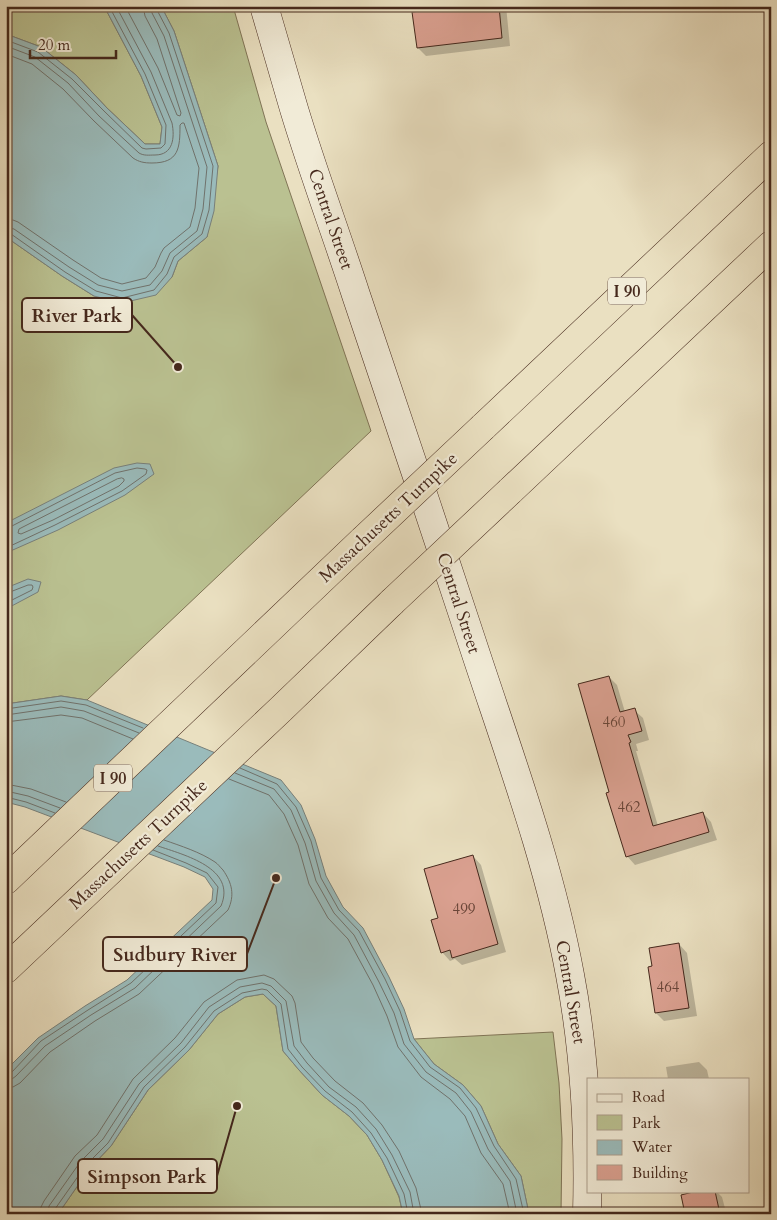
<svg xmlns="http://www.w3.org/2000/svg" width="777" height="1220" font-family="Cardo,serif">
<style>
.green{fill:#bac191;stroke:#807456}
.water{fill:#9abbbb;stroke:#78807b}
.shadow{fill:#0003}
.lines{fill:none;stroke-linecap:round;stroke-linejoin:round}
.shore{stroke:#70726c;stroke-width:1}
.building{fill:#daa090;stroke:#45281c}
.secondary-casing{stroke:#45281c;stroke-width:29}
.highway-casing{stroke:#45281c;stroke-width:29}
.secondary{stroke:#f1ebd7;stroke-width:28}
.highway{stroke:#eae0c1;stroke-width:28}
.highway-bridge-casing{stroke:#45281c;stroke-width:29;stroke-linecap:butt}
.highway-bridge{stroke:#eae0c1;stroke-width:28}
.labels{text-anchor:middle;stroke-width:4.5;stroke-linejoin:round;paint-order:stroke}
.number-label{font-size:15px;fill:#6a4639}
.shield{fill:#f1ebd7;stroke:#796254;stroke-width:1}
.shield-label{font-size:16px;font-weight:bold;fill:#45281c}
.street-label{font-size:18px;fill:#45281c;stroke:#f1ebd7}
.leader{fill:none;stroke:#45281c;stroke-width:2}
.callout-dot{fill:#45281c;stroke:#f1ebd7;stroke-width:2}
.callout{fill:#f1ebd7;stroke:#45281c;stroke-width:2}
.callout-label{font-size:19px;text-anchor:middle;font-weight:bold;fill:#45281c}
</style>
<rect width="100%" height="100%" fill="#eae0c1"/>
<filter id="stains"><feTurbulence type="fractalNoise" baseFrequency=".004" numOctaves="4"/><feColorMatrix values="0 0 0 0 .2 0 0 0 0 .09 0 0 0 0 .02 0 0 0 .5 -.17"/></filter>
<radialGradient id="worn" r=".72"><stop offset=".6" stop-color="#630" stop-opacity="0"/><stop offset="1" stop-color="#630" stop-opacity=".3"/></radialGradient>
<path class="green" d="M6 6H104L141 76 162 127 160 144H145L107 108 76 75 41 47 6 34Z
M161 6H233L266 122 371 431 87 700 61 696 6 704V237L62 276 94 296 172 277 178 261 207 237 218 166 174 31Z
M263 994 276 1006 283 1051 299 1070 322 1095 349 1116 367 1135 382 1160 399 1197 403 1214H58L90 1168 111 1146 148 1090 189 1050 218 1014 245 997Z
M553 1032 559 1083 562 1139 561 1214H529L521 1176 498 1144 481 1106 463 1085 434 1064 414 1039Z"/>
<path class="water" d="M104 6H161L174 31 218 166 214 211 207 237 178 261 172 277 156 295 122 303 94 296 62 276 6 237V34L41 47 76 75 107 108 145 144H160L162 127 141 76Z
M137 463 150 464 154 474 125 495 58 530 6 553V523L114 468Z
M28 579 41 582 38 592 6 609V588Z
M61 696 87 700 281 780 301 805 315 839 326 876 343 907 363 928 389 977 404 1009 414 1039 434 1064 463 1085 481 1106 498 1144 521 1176 529 1214H403L399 1196 382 1160 367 1135 349 1116 322 1095 299 1070 283 1051 276 1006 263 994 245 997 218 1014 189 1050 148 1090 111 1146 90 1168 58 1214H6V1070L38 1038 85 1006 127 980 212 900 213 889 205 877 184 867 25 807 6 802V704Z"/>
<path class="shadow" d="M442 6H506L510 46 426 56 418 48 443 10Z
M609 677 617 685 625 712 634 710 643 718 649 740 636 744 638 751H636L658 826 703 813 711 822 717 840 635 865 627 856 610 793Z
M473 856 481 865 506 952 462 965 455 959 450 961 442 952 440 919Z
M679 944 687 953 697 1016 664 1021 656 1013 653 968Z
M699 1062 707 1070 709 1079H668L666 1067Z
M703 1191H716L722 1197 726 1212 733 1211 736 1214H686Z"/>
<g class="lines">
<path class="shore" d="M125 6 158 68 177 115 180 116 181 113 157 39 145 16 143 6
M6 40 38 52 72 79 104 111 142 148 146 149 161 148 165 144 166 125 145 74 109 6
M6 46 35 57 68 83 99 116 139 153C144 156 149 155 155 155 173 155 175 138 172 123L151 72 116 6
M6 54 32 64 63 89 94 121 133 158C139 162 144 163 152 163 179 163 180 148 180 125L182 123H184L199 168 195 208 190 227 164 248 161 253 155 267 146 278 122 284 101 278 73 260 18 222 13 220 6 219
M6 227 14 229 69 267 98 285 122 291 150 285 162 271 170 253 197 231 203 209 207 167 164 36 152 13 150 6
M6 233 11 234 65 272 96 291 122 298 154 290 167 274 174 257 202 234 209 210 213 166 169 33 157 10V6
M122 478 124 479V481L119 486 53 520 21 534 18 533 19 529 117 479Z
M6 527H10L115 473 137 468 145 469 147 470 146 474 122 491 55 525 6 548
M6 593 10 592 28 585H32L33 587 32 590 6 603
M6 709 61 701 86 705 143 728
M6 715 61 707 84 711 139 733
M6 722 61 715 82 718 133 739
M240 768 277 784 296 807 311 841 321 878 339 910 359 931 385 979 400 1011 410 1041 430 1067 460 1088 476 1108 494 1146 516 1179 524 1214
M235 773 274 789 291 810 305 843 316 881 334 913 354 935 379 982 394 1013 404 1044 426 1072 456 1093 471 1112 488 1149 510 1181 517 1214
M229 779 269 795 284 814 298 845 309 884 328 918 348 939 373 985 387 1016 398 1047 421 1077 450 1099 465 1116 481 1153 503 1184 510 1214
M6 784 31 789 66 802
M6 791 28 796 60 808
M6 797 26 802 55 813
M6 1073 12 1072 41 1041 88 1010 131 983 216 903 218 887 207 873 186 863 153 850
M6 1080 12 1079 16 1076 45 1046 91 1015 135 988 221 906C237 868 184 855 158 846
M6 1087H13L20 1083 50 1052 95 1021 139 994 228 910C235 895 232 883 223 870 220 867 218 864 215 862 200 852 181 846 164 840
M40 1214 41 1207 44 1201 75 1156 97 1135 133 1079 175 1038 204 1002 237 980 264 975 274 979 292 996 295 1003 301 1042 313 1058 335 1081 363 1103 382 1125 399 1151 416 1188 422 1214
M48 1214 49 1206 81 1161 103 1139 139 1084 181 1043 209 1007 240 987 262 983 271 986 286 1001 294 1046 307 1063 329 1087 356 1107 376 1129 392 1155 410 1192 414 1214
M54 1214 55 1209 86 1165 108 1143 144 1087 185 1047 214 1011 242 993 262 989 267 990 281 1004 288 1049 302 1067 325 1091 352 1112 371 1133 387 1158 404 1194 408 1214"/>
</g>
<path class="building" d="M461 6H499L502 38 417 48 412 12Z
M609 676 620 712 635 708 642 731 628 735 631 742 629 743 653 826 703 812 709 832 626 857 606 793 609 792 578 684Z
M473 855 498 944 452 958 450 950 441 953 431 920 438 918 424 869Z
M679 943 689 1008 655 1013 648 967 652 966 649 948Z
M697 1191H715L720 1214H685L681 1195Z"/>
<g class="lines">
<defs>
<path id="secondary" d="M264 6C274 41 284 75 294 109 313 172 336 233 356 295 395 411 434 526 472 642 508 752 549 861 570 975 585 1054 589 1134 587 1214"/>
<path id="highway" d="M483 427 771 155
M510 491 771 245
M6 880 363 540
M6 969 281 709 392 602"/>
</defs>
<use href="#secondary" class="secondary-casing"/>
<use href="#highway" class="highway-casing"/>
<use href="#secondary" class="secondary"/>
<use href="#highway" class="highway"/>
<defs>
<path id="highway-bridge" d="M363 540 483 427
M392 602 510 491"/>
</defs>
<use href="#highway-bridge" class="highway-bridge-casing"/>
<use href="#highway-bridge" class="highway-bridge"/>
</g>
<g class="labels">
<g class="number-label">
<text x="614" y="727">460</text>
<text x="629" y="812">462</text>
<text x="464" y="914">499</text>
<text x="668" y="992">464</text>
</g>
<g class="shield">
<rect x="608" y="277.5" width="38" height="27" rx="4"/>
<rect x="94" y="764.5" width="38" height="27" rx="4"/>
</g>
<g class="shield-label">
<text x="627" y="297">I 90</text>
<text x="113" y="784">I 90</text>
</g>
<g class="street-label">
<text transform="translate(331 219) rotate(71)" y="6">Central Street</text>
<text transform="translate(388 517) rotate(-43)" y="6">Massachusetts Turnpike</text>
<text transform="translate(459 603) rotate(72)" y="6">Central Street</text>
<text transform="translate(138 844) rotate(-43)" y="6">Massachusetts Turnpike</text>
<text transform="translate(571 992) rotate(80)" y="6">Central Street</text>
</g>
</g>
<path class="leader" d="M178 367L132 315M276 878L247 954M237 1106L217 1176"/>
<g class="callout-dot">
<circle cx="178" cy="367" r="5"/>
<circle cx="276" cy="878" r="5"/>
<circle cx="237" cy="1106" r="5"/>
</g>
<g class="callout">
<rect x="22" y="298" width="110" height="34" rx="5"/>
<rect x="103" y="937" width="144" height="34" rx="5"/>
<rect x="78" y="1159" width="139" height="34" rx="5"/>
</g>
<g class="callout-label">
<text x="77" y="322">River Park</text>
<text x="175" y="961">Sudbury River</text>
<text x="147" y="1183">Simpson Park</text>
</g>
<rect width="777" height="1220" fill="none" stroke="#eae0c1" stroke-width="25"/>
<rect x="8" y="8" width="762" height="1205" fill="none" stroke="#45281c" stroke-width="2.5"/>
<rect x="12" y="12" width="752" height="1195" fill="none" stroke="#45281c"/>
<rect x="587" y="1078" width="162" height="115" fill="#f1ebd7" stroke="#ac9d8c"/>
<rect x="597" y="1094" width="25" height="8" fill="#f1ebd7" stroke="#ac9d8c"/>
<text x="632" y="1102" font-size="15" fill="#45281c">Road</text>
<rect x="597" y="1115" width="25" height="15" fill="#bac191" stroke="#ac9d8c"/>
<text x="632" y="1128" font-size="15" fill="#45281c">Park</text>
<rect x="597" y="1140" width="25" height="15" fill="#9abbbb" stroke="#ac9d8c"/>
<text x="632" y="1152" font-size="15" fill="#45281c">Water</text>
<rect x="597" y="1165" width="25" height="15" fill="#daa090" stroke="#ac9d8c"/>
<text x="632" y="1178" font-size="15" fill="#45281c">Building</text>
<path d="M30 50v8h86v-8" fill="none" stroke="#45281c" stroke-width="2.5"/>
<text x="38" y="50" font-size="15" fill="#45281c" stroke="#f1ebd7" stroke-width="4" paint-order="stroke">20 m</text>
<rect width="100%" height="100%" filter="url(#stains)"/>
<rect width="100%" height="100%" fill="url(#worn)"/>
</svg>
